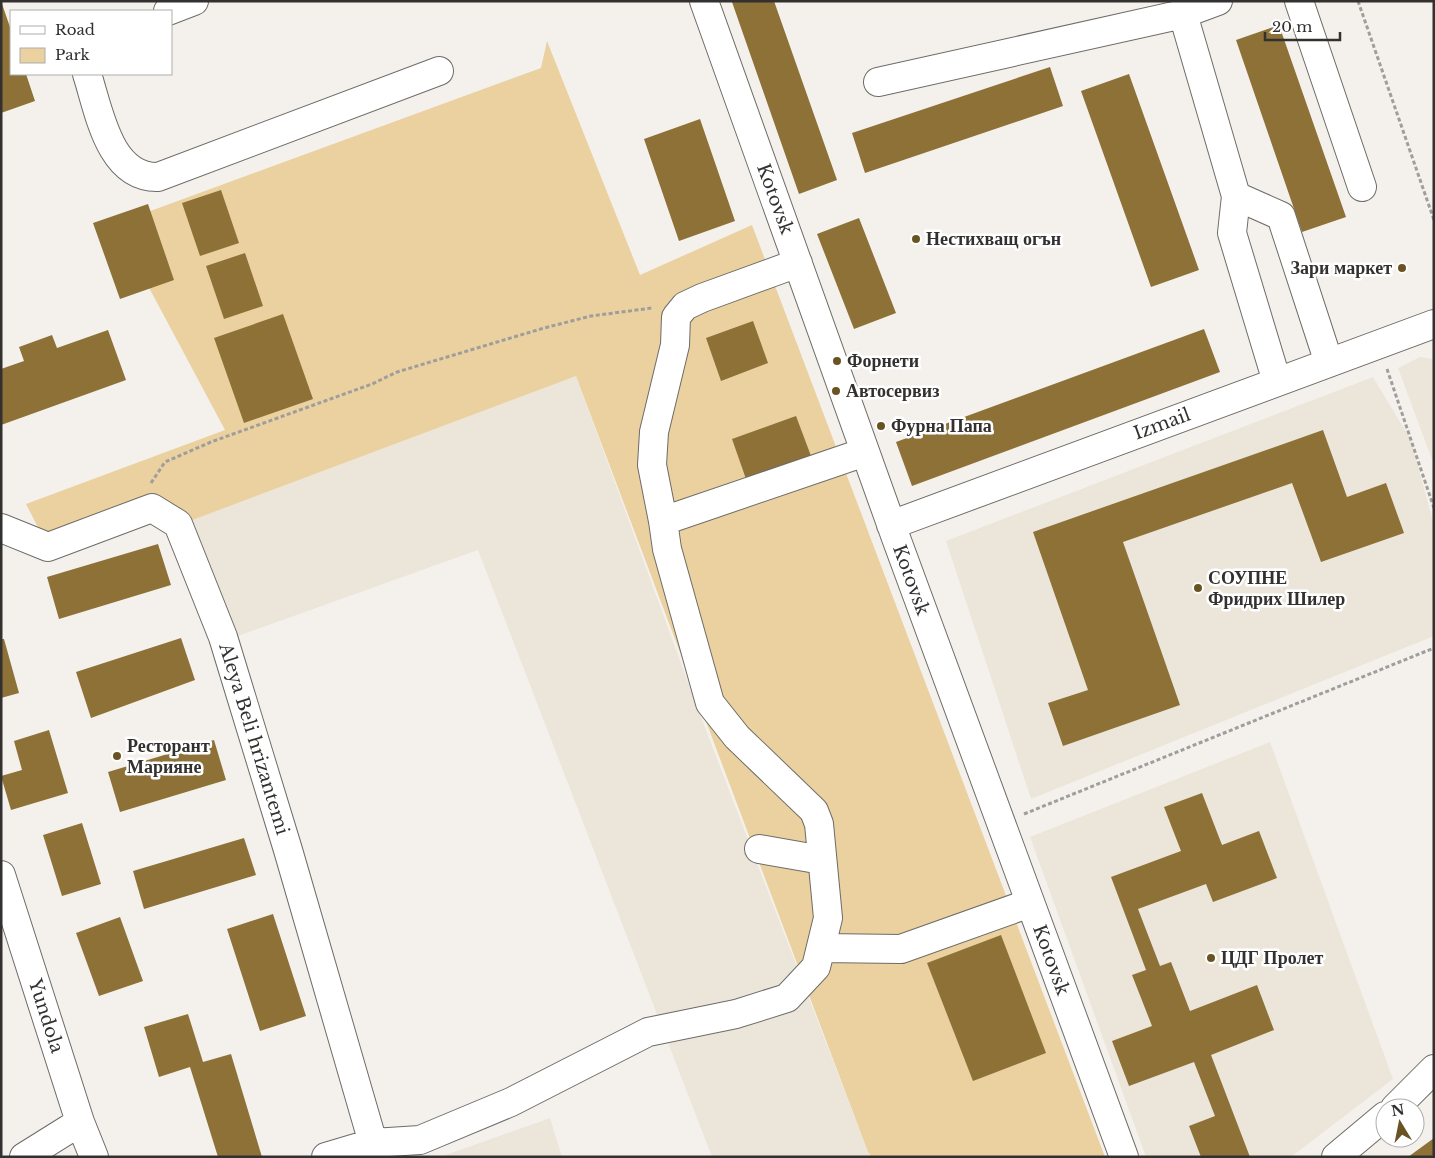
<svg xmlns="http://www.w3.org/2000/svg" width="1435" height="1158" font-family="'Libre Baskerville',serif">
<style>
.built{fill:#ece6da}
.green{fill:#ead19f}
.building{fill:#8d7136}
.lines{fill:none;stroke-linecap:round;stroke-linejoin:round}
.minor-casing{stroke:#6e6c67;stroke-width:30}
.path{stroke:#a09e9b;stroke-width:3;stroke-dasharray:4 2.5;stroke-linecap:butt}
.minor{stroke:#fff;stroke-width:28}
.poi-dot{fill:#6a5323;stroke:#fff;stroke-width:2}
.labels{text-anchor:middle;stroke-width:5;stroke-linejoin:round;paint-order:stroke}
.street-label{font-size:18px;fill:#32312f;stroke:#fff}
.poi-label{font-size:18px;font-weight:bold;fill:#32312f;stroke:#fff;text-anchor:start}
</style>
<rect width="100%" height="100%" fill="#f4f1ed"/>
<path class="built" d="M1420 357 1434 359V465L1398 368Z
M576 376 693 696 868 1152 872 1157H712L478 550 221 642 179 525 432 424Z
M1373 377 1411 440 1434 525V636L1031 799 946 541Z
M1270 742 1393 1079 1291 1157H1146L1030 837Z
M550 1118 562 1157H440Z"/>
<path class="green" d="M547 41 640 275 752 225 1105 1157H872L868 1152 576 376 179 525 152 508 48 547 26 504 225 430 115 224 541 68Z"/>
<path class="building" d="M1 1 11 30V74H26L35 101 1 113Z
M736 1H774L837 180 799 194 732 2Z
M1279 25 1346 217 1302 232 1236 40Z
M1050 67 1063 106 865 173 852 133Z
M1129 74 1199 270 1151 287 1081 91Z
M700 119 735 221 679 241 644 139Z
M221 190 239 243 200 256 182 203Z
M148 204 174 280 120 299 93 223Z
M859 218 896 313 854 329 817 234Z
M245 253 263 306 224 319 206 266Z
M283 314 313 399 244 423 214 338Z
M753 321 768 363 721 381 706 338Z
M1204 329 1220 372 912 486 896 442Z
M108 330 126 380 1 425V369L24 361 19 347 52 335 57 348Z
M796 416 811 456 746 479 732 439Z
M1323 430 1347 497 1386 483 1404 533 1321 562 1292 483 1123 542 1180 705 1063 746 1048 703 1088 690 1033 532Z
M158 544 171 585 59 619 47 577Z
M181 638 195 680 91 718 76 672Z
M1 639H4L19 693 1 698Z
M49 730 68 793 11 810 1 776 22 770 14 741Z
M214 740 226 780 120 812 108 772Z
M1202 793 1222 845 1259 831 1277 878 1213 902 1206 884 1138 909 1160 966 1171 962 1190 1011 1257 985 1274 1030 1211 1055 1250 1157H1201L1189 1126 1215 1116 1194 1062 1129 1086 1112 1041 1152 1026 1132 975 1146 970 1111 877 1181 851 1164 807Z
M82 823 101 884 62 896 43 835Z
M244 838 256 875 144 909 133 871Z
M273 914 306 1016 260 1031 227 929Z
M120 917 143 981 99 996 76 933Z
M1001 935 1046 1053 973 1081 927 963Z
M188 1014 203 1062 231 1054 262 1157H218L190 1067 159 1077 144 1027Z
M1434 1138V1157H1408Z"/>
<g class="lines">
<defs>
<path id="minor" d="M704 1 896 538 1124 1157
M1299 1 1362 187
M168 11 194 1
M1183 14 1218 1
M87 74C99 111 109 178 158 177L439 71
M878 82 1183 14 1236 196 1232 233 1277 382
M1236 196 1281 216 1329 363
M663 521 652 465 654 432 675 345 676 317 685 306 702 298 798 263
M891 525 1434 324
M1 528 48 547 152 508 178 524 223 637 288 850 373 1143
M759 849 822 860
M1 875 80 1122 94 1157
M821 948 901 949 1030 903
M1395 1108 1434 1069
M24 1157 80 1122
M326 1157 373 1143 420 1140 511 1102 648 1032 736 1014 787 998 816 967 828 918 819 824 814 811 737 737 710 703 667 549 663 521 865 452
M1336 1157 1385 1116"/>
</defs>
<use href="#minor" class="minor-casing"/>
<path class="path" d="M1358 1 1434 220
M1387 369 1434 508
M151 483 165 462 211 442 372 384 397 372 544 328 591 316 652 308
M1024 814 1434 648"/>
<use href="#minor" class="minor"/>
</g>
<g class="poi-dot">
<circle cx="916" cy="239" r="5"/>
<circle cx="1402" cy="268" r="5"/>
<circle cx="837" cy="361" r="5"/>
<circle cx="836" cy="391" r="5"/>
<circle cx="881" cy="426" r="5"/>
<circle cx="1198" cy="588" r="5"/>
<circle cx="117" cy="756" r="5"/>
<circle cx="1211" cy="958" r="5"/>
</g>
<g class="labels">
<g class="street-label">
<text transform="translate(775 199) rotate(70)" y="6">Kotovsk</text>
<text transform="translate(1162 424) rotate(-20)" y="6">Izmail</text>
<text transform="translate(911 580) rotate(70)" y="6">Kotovsk</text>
<text transform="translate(254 739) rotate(73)" y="6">Aleya Beli hrizantemi</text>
<text transform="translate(1051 960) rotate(70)" y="6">Kotovsk</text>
<text transform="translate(46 1016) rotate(72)" y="6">Yundola</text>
</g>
<g class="poi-label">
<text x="926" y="245">Нестихващ огън</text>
<text x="1392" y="274" text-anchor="end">Зари маркет</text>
<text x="847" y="367">Форнети</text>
<text x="846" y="397">Автосервиз</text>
<text x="891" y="432">Фурна Папа</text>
<text x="1208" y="584">СОУПНЕ<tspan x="1208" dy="21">Фридрих Шилер</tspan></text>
<text x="127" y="752">Ресторант<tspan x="127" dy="21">Марияне</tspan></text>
<text x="1221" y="964">ЦДГ Пролет</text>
</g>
</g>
<rect width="1435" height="1158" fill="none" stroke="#32312f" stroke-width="5"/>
<rect x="10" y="10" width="162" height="65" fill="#ffffff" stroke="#adadac"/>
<rect x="20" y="26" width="25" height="8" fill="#ffffff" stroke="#adadac"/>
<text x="55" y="35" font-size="15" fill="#32312f">Road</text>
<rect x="20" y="48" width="25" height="15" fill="#ead19f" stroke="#adadac"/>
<text x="55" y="60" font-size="15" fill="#32312f">Park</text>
<g transform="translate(1400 1123) rotate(350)"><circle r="24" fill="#ffffff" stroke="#adadac"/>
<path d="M0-4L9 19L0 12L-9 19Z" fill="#6a5323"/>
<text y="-8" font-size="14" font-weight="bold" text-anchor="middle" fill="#32312f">N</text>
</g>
<path d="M1265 32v8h75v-8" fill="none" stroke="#32312f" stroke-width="2.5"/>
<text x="1272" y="32" font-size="15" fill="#32312f" stroke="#ffffff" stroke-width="4" paint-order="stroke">20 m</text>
</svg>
